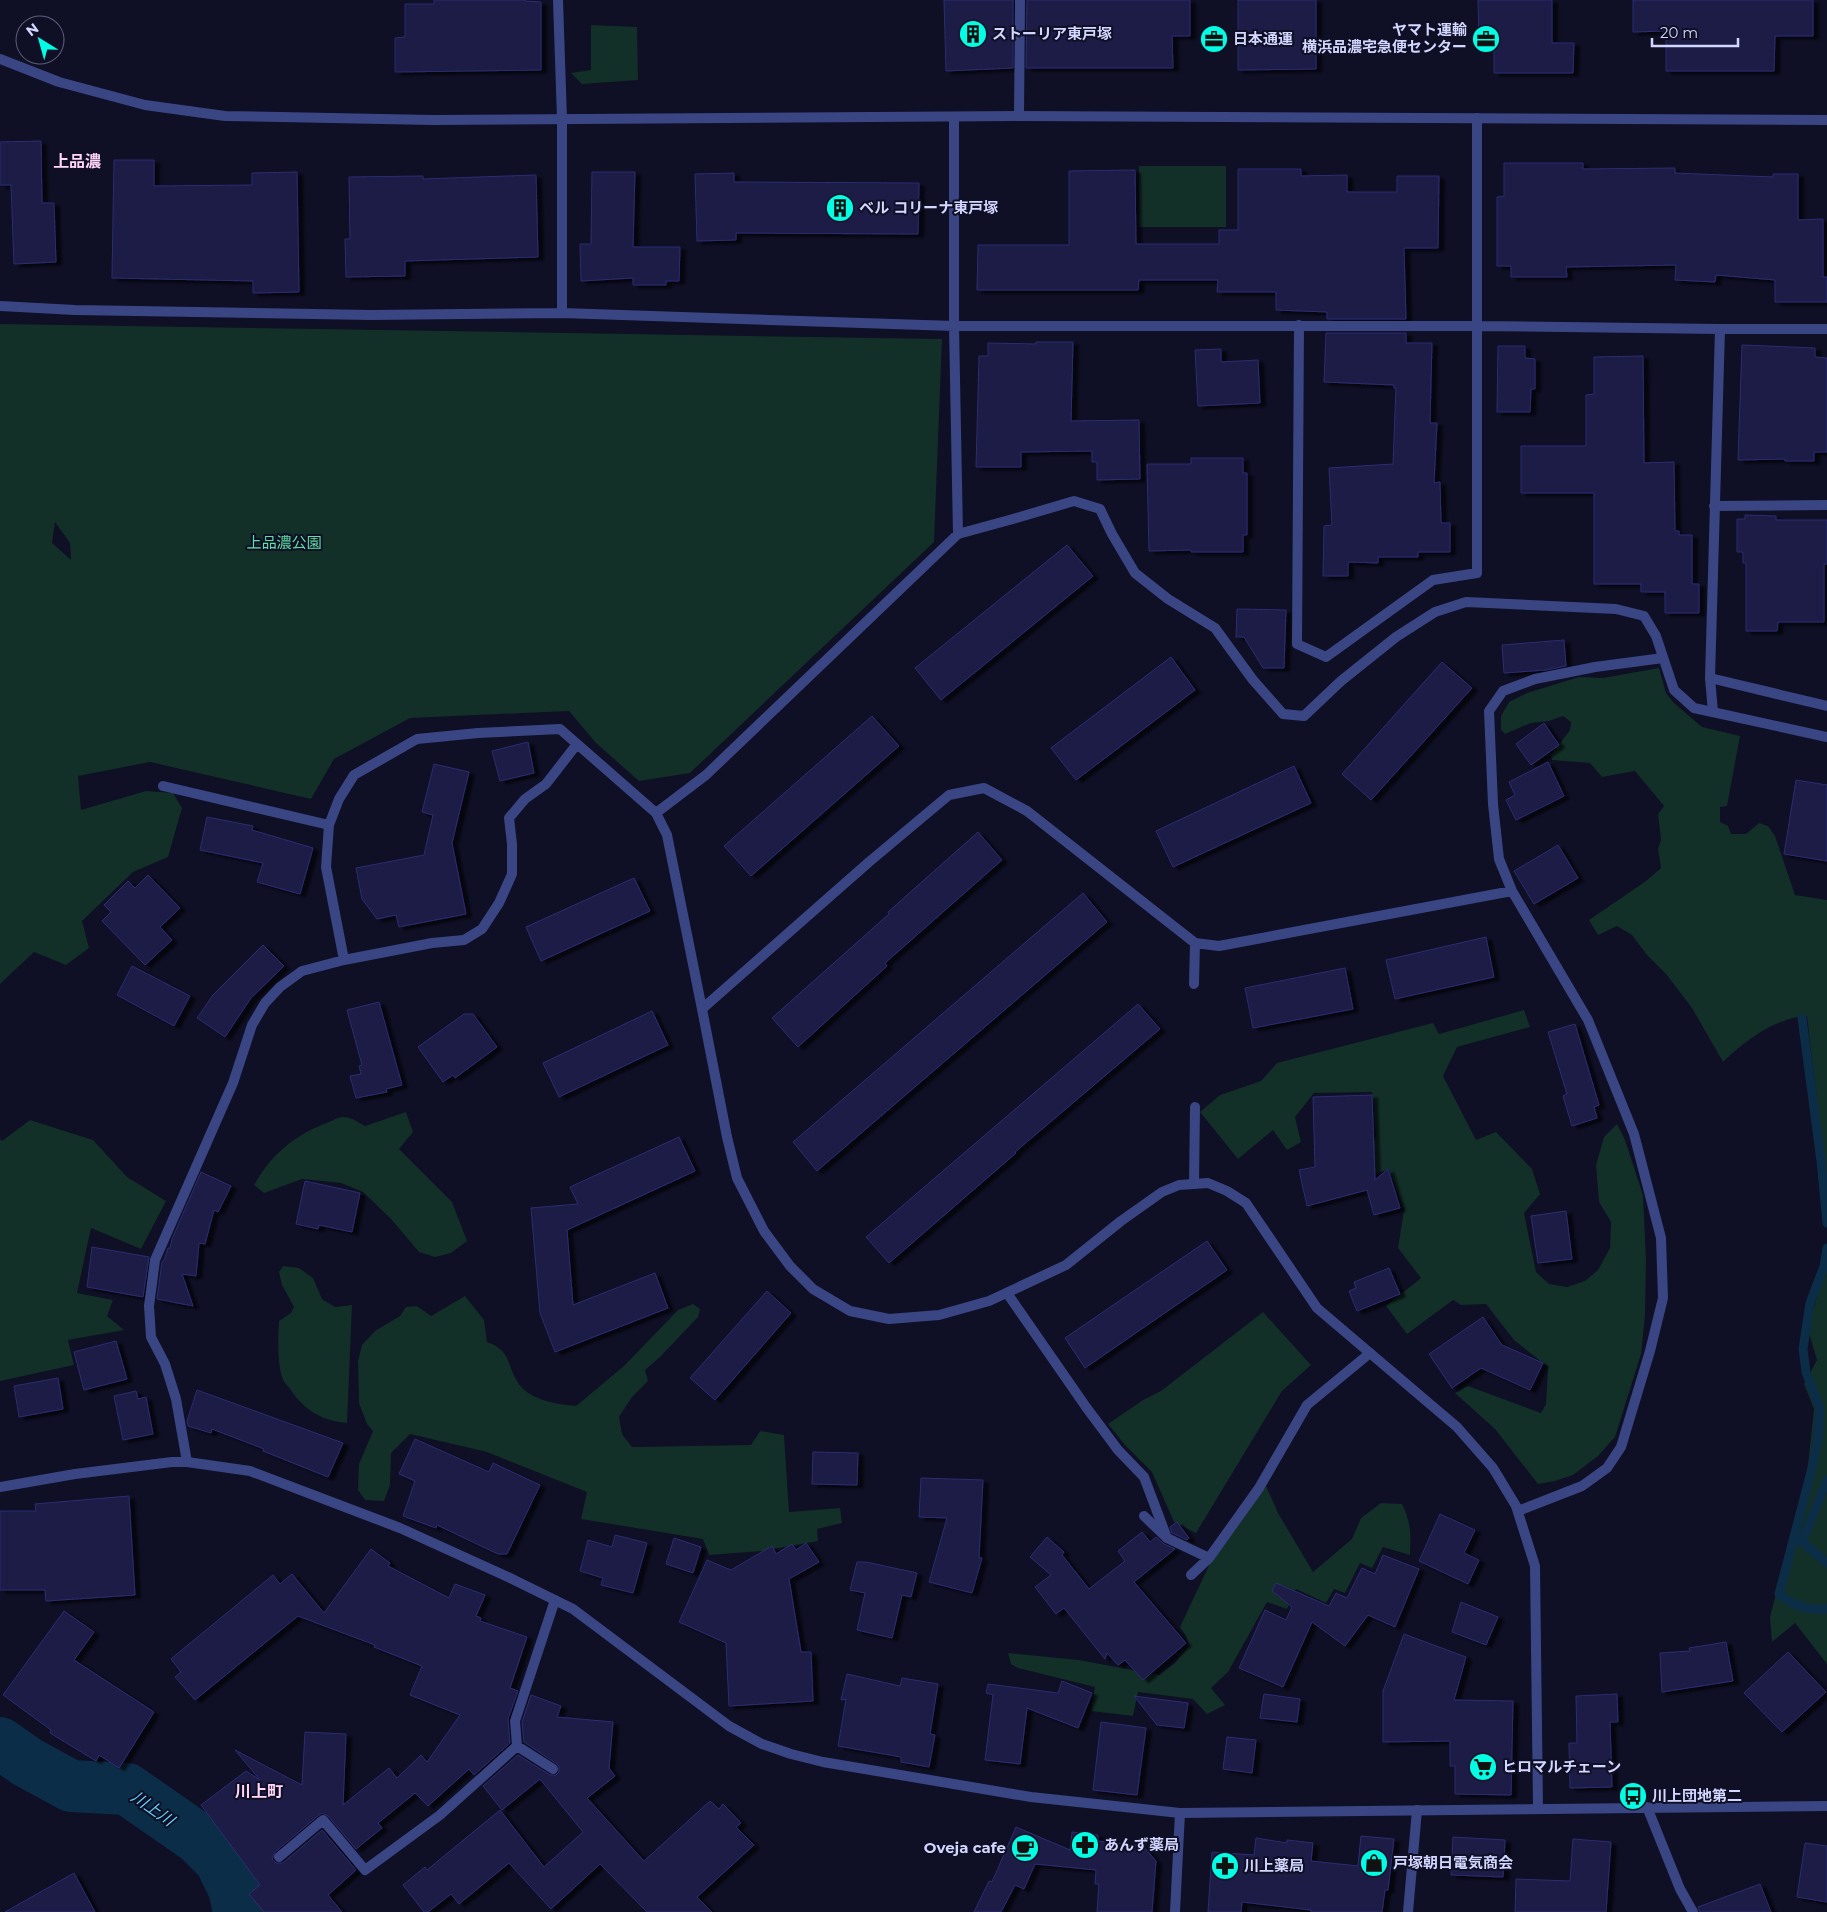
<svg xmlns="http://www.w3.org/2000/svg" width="1827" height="1912" font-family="Montserrat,'Noto Sans JP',sans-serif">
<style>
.green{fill:#122f28;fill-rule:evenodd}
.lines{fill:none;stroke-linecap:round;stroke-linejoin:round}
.stream{stroke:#0c2d47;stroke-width:9}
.river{stroke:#0c2d47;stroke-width:52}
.building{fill:#1b1b46;stroke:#2d2d72;filter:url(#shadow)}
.pedestrian{stroke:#3a4684;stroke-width:10}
.minor{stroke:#3a4684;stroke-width:10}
.tertiary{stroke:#3a4684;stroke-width:10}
.labels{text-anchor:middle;stroke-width:4;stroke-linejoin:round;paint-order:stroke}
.poi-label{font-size:15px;font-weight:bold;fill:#d3d7ff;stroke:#0f0f25;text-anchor:start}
.park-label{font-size:15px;fill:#5fdfa6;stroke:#0f0f25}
.neighbourhood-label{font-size:16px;font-weight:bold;fill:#ffd5f8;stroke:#0f0f25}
.water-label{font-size:16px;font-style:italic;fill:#62d4fe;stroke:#0f0f25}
</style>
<defs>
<filter id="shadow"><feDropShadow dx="5.5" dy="3" stdDeviation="1" flood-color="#0009"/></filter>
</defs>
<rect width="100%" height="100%" fill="#0f0f25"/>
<path class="green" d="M591 25 637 27 638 80 582 84 571 73 591 70Z
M1139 166H1226V227H1139Z
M0 324 942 339 934 542 690 773 639 781 596 743 569 711 410 718 334 759 311 799 150 762 78 776 81 810 146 791 173 793 182 808 168 857 133 872 82 921 89 948 66 965 34 952 0 984ZM55 522 70 543 71 560 52 543Z
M1659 668 1666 693 1674 703 1702 727 1740 736 1727 806 1720 807V822L1728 826 1731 834H1746L1759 823 1768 826 1775 836 1795 895 1827 900V1187L1807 1016C1775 1018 1746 1040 1723 1062L1692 1008 1666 974 1647 955 1632 935 1617 926 1598 935 1589 920 1646 881 1661 868 1658 849 1661 840 1658 814 1664 806 1635 771 1602 777 1590 763 1552 760 1551 755 1570 730 1571 722 1563 716 1549 721 1531 723 1505 734 1501 730V716L1509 702 1527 693 1579 677 1603 678Z
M1524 1010 1530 1027 1457 1047 1443 1076 1476 1140 1496 1132 1532 1169 1540 1194 1524 1213 1536 1272 1549 1284 1567 1287 1585 1281 1598 1270 1610 1248 1611 1222 1599 1202 1596 1165 1604 1137 1617 1124 1625 1140 1643 1195 1646 1260 1645 1316 1641 1354 1615 1437 1598 1456 1573 1475 1555 1481 1538 1484 1495 1429 1455 1393 1468 1386 1541 1413 1546 1404 1548 1367 1514 1340 1486 1304 1461 1305 1453 1300 1407 1334 1386 1306 1421 1278 1398 1248 1404 1210 1389 1169 1372 1175 1363 1142 1376 1137 1372 1092 1314 1093 1295 1117 1301 1142 1287 1150 1273 1130 1238 1159 1200 1112 1220 1095 1261 1081 1277 1063 1433 1023 1439 1034Z
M406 1112 413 1132 399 1149 452 1202 467 1241 451 1253 435 1257 419 1252 391 1219 363 1192 341 1183 302 1179 264 1193 254 1185C271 1154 296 1134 329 1122 333 1120 339 1117 343 1117 351 1117 358 1122 365 1126Z
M30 1120 93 1140 127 1177 166 1201 141 1249 91 1228 77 1293 113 1300 107 1316 124 1330 68 1340 74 1365 0 1381V1139L2 1141Z
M1827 1258V1664L1795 1623 1772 1642 1770 1617 1807 1474 1814 1409 1804 1384 1817 1360 1808 1330Z
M283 1266 299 1268 313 1278 322 1299 335 1307 352 1305 347 1423C322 1421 304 1410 290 1389 288 1386 284 1383 283 1379 277 1366 278 1336 279 1321L291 1313 294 1307 282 1285 279 1272Z
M465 1296 484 1320 487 1342C511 1351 506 1362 517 1381 528 1400 556 1404 576 1406L624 1366 678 1310 693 1304 700 1309 698 1317 660 1357 645 1370 648 1381 632 1397 619 1417 622 1434 632 1447 751 1445 760 1431 784 1435 789 1512 840 1508 842 1523 817 1529 818 1541 762 1551 709 1555 703 1539 581 1519 587 1492 487 1452 410 1434 391 1453 390 1485 384 1501 365 1500 358 1490 359 1464 373 1431 367 1424 359 1403 358 1361 362 1345 375 1331 400 1316 406 1307 417 1306 431 1316Z
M1263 1312 1311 1365 1282 1391 1196 1533 1174 1522 1152 1472 1125 1445 1108 1424 1143 1400 1161 1391Z
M1266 1486 1278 1513 1313 1572 1352 1539 1361 1518 1381 1503 1402 1504C1411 1522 1411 1534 1410 1555L1383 1547 1372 1568 1360 1563 1345 1593 1334 1589 1326 1603 1296 1589 1287 1609 1267 1602 1228 1672 1211 1688 1225 1705 1207 1714 1193 1699 1138 1692 1133 1716 1091 1711 1095 1687 1018 1668 1011 1664 1008 1653 1079 1660 1159 1675 1175 1663 1189 1646 1186 1636 1180 1627 1211 1561Z"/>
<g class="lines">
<path class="stream" d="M1802 1018 1821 1161 1827 1223
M1827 1248 1824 1266 1810 1303 1803 1349 1806 1372 1820 1409 1818 1438 1812 1468 1779 1594C1793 1605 1809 1611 1827 1609
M1827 1480 1802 1542 1827 1563"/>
<path class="river" d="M0 1743 27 1762 71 1786 127 1789 199 1839 220 1860 234 1889 239 1912"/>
</g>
<path class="building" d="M434 0H525V1L541 2V70L395 72V38L405 37V4H434Z
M944 0H1013V68L946 71Z
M1027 0H1190V36H1172L1173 68H1026Z
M1238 0H1316V69L1238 70Z
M1478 0H1552V43H1574L1573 73H1494V39L1479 40Z
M1633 0H1813V36H1775L1774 71H1666V31L1633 32Z
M41 141 42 203H54L56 262 14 264 11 185H0V142Z
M114 160H154V186L252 185V173L297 172 299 292 253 293V281L112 278Z
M1504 163H1583V169L1675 168V173L1773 177V174H1798V220L1823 219V277H1827V302H1775V280L1716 275 1715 282 1675 280 1676 265 1566 267 1567 277H1511V266H1497V197L1504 196Z
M1238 169H1301V176L1347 175V192H1397V176H1439L1438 248H1404L1406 319H1327V312L1276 310V292H1217L1218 280H1139L1138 290H977L978 245H1069V171L1135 170 1136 244H1219V230H1238Z
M592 172H635L633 247H680L679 281H666V285H633V278L581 281 580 244H591Z
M734 173V182L919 183 918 234 736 233V240L697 241 695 174Z
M536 175 538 257 405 261V276L346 277 345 239H350L349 177 423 176V179Z
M1326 333H1406V343H1432L1430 423H1437L1434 483 1440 482 1441 523H1450V552H1418V557H1378V563L1348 562V576H1323L1324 526 1332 525 1329 468 1393 464 1396 388H1394V385L1324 382Z
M1036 342H1073L1071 421 1139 420 1140 479 1097 480V462H1092V451L1021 452V467H976L979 356H988V343L1036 344Z
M1742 345 1815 348V357L1827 358V452H1814V461H1785V459L1738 460Z
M1498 346H1525V358L1535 359V389H1531L1530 412H1497Z
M1221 349V362L1258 360 1260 403 1198 406 1195 350Z
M1643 356 1644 463 1674 462 1675 531H1679V535H1692V584H1699V613H1665V592H1641V584H1594V493H1521V446H1586V395L1594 394V357Z
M1191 458H1243V473H1247V535H1243V552H1191V550L1149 551 1147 464H1191Z
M1745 515 1776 516V520H1827V564H1824V622H1778L1777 631H1746V563H1743V552H1737V519H1745Z
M1067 545 1093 576 941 700 915 668Z
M1237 609 1286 610 1284 668H1263L1244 637H1236Z
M1564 640 1566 666 1546 670 1504 673 1502 645Z
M1171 657 1195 690 1076 780 1051 748Z
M1442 662 1472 688 1371 800 1342 774Z
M872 716 899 746 751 876 724 846Z
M1544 723 1559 745 1531 765 1516 744Z
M528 742 534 773 500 781 492 751Z
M1548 762 1564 796 1516 820 1506 800 1515 795 1509 782Z
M434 764 469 772 452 843 466 914 399 927 396 915 377 919 362 899 356 868 424 855 433 815 422 812Z
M1294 766 1311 803 1173 867 1156 831Z
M1796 780 1827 785V861L1784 854Z
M207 817 253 826 252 830 313 848 300 894 257 882 263 863 200 850Z
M978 832 1002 860 885 963 887 966 798 1047 772 1018 889 914 888 912Z
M1558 845 1578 878 1534 904 1514 871Z
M148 875 180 908 160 927 172 940 145 965 102 921 111 912 104 905 128 881 135 888Z
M634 878 650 911 541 961 526 927Z
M1083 893 1107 922 817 1171 793 1142Z
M1486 937 1494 977 1395 999 1386 960Z
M263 945 284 966 251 998 225 1037 197 1018 213 995Z
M132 966 190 996 174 1026 117 995Z
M1345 968 1353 1009 1253 1028 1245 988Z
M379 1002 402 1085 386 1089 387 1092 356 1098 350 1076 361 1074 359 1066 362 1065 347 1010Z
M1138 1004 1160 1029 1015 1152 1016 1153 889 1263 866 1237Z
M652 1011 668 1045 559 1097 543 1063Z
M464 1014H473L497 1047 455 1078 453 1075 443 1082 418 1047Z
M1575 1024 1599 1105 1594 1107 1597 1118 1572 1126 1563 1096 1567 1094 1548 1032Z
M1372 1095 1375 1180 1388 1169 1400 1208 1374 1215 1367 1190 1307 1206 1299 1170 1315 1167 1313 1097Z
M679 1137 695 1171 567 1230 573 1305 655 1273 668 1308 555 1352 540 1313 531 1208 578 1204 570 1187Z
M201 1172 231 1186 218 1212 214 1210 205 1244 199 1243 196 1276 182 1274 193 1306 157 1299 162 1262 164 1260 168 1248H170L172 1239Z
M305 1181 360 1193 352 1232 319 1225 318 1229 296 1224Z
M1566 1211 1572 1259 1538 1263 1531 1216Z
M1207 1241 1227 1270 1085 1368 1065 1338Z
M92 1247 149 1257 143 1297 87 1287Z
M1389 1268 1400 1294 1357 1311 1349 1291 1356 1288 1354 1282Z
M767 1291 791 1313 715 1400 690 1378Z
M1483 1317 1502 1345 1543 1363 1530 1390 1481 1368 1452 1388 1429 1354Z
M116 1341 127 1379 84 1390 74 1352Z
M58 1378 63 1409 19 1417 14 1386Z
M197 1390 343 1443 328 1477 263 1451 264 1449 212 1429 211 1433 188 1426 187 1421Z
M136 1391 138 1399 146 1397 153 1434 123 1440 114 1396Z
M415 1439 489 1472 493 1463 540 1485 507 1554H498L437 1525 436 1528 403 1516 415 1481 399 1474Z
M813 1452 858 1453 857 1485 812 1484Z
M921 1478 983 1480 979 1558H982L972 1593 929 1582 947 1518 919 1517Z
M129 1496 135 1595 46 1601 45 1590H0V1511H36L35 1504Z
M1440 1514 1475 1530 1464 1553 1479 1560 1468 1584 1419 1561Z
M1177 1522 1189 1538 1187 1540 1172 1533 1170 1527Z
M1142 1532 1150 1542 1156 1537 1164 1544 1175 1549 1134 1582 1186 1643 1143 1680 1125 1660 1118 1665 1107 1653 1105 1659 1064 1608 1056 1614 1035 1587 1051 1575 1030 1557 1047 1537 1064 1552 1062 1555 1089 1589 1125 1561 1118 1551Z
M615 1535 647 1543 633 1593 601 1585 603 1578 580 1571 588 1540 612 1547Z
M674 1538 701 1547 693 1573 666 1564Z
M806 1543 819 1562 789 1579 801 1652H811L813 1701 729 1706 726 1643 679 1622 707 1560 731 1570 772 1546 776 1554 792 1544 796 1550Z
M371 1549 390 1563 388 1566 449 1598 455 1584 485 1595 476 1616 481 1618 480 1621 527 1637 510 1688 518 1691 508 1719 510 1743 474 1775 469 1769 428 1806 415 1793 378 1823 382 1828 356 1849 328 1816 322 1813 319 1815 275 1852 272 1859 276 1863H283L322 1830 356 1870 328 1895 342 1912H264L249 1894 260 1885 201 1805 246 1771 260 1780 235 1750 302 1785 305 1732 346 1734 343 1805 389 1768 397 1778 421 1755 427 1762 460 1715 410 1695 422 1666 374 1647 375 1645 298 1616 195 1700 175 1677 181 1672 171 1659 273 1575 280 1584 292 1574 324 1613Z
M1383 1555 1419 1569 1395 1627 1368 1615 1345 1646 1312 1622 1283 1687 1239 1668 1265 1610 1286 1620 1292 1607 1272 1591 1276 1583 1329 1606 1336 1593 1347 1598 1362 1568 1375 1574Z
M857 1562H866L917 1573 911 1597 902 1595 892 1638 857 1630 865 1593 850 1590Z
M1461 1602 1498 1617 1486 1645 1452 1632Z
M64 1611 94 1632 74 1660 154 1712 119 1768 99 1755 96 1761 50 1733 51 1730 3 1695Z
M1404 1634 1466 1657 1454 1700 1513 1701 1511 1795 1455 1794V1766H1450V1741L1383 1742V1691Z
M1726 1642 1733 1681 1662 1692 1660 1653 1690 1651 1689 1648Z
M1788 1652 1826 1692 1782 1732 1744 1693Z
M847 1674 900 1686 902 1678 938 1684 930 1734 935 1735 929 1767 901 1762V1757L838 1746 846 1699 841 1700Z
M1062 1681 1092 1693 1078 1728 1027 1708 1020 1764 985 1760 993 1695 986 1693 988 1684 1058 1693Z
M1264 1694 1300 1699 1297 1722 1260 1718Z
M1617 1694 1618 1722H1610L1612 1787 1570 1788 1569 1743H1577L1576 1696Z
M531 1695 561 1706 557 1717 613 1722 609 1768 615 1776 587 1798 644 1861 710 1801 719 1809 723 1804 741 1823 736 1827 754 1845 697 1897 712 1912H647L600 1864 551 1909 509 1863 459 1904 451 1894 428 1912H424L403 1885 425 1867 427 1870 500 1810 544 1867 583 1832 540 1779 502 1810 483 1786 518 1755 550 1775H556L559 1772V1766L557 1764 524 1742 522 1722Z
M1134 1696 1188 1703 1184 1728 1157 1725Z
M1101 1722 1146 1728 1137 1795 1093 1790Z
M1227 1737 1256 1740 1252 1773 1223 1769Z
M1016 1827 1070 1850 1072 1832 1098 1835V1841L1143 1846 1156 1861 1152 1912H1097L1099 1884H1095L1096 1870 1035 1864 1024 1889 1015 1885 1001 1912H974L989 1881 992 1882Z
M1361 1836 1394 1839 1388 1890H1385L1382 1912H1311V1910L1242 1902 1241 1912H1208L1212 1852 1254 1855 1256 1838 1287 1843V1840L1313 1843 1311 1861 1358 1866Z
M1453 1837 1505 1840 1503 1877 1451 1875Z
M1573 1839 1611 1842 1606 1912H1515L1516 1879 1570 1881Z
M1805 1843 1827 1846V1902L1797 1897Z
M74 1873 95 1912H5Z
M1760 1884 1771 1912H1700L1698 1907Z"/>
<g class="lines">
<path class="pedestrian" d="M958 534 1013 519 1074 501 1100 509 1112 534 1135 573 1168 599 1215 628 1253 680 1283 714 1304 716 1341 681 1396 637 1435 612 1466 602 1616 609 1644 616 1656 636 1674 690 1694 708 1827 737
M1710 678 1713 712
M1007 1293 1086 1407 1118 1450 1144 1477 1167 1538"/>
<path class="minor" d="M558 0 562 119V313
M1019 116 1020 0
M0 306 75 310 371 315 562 313 954 326H1477L1720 329H1827
M1299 325 1297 644 1326 657 1433 580 1477 573V118
M1720 329 1710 678 1827 706
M1714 506 1827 505
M163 786 329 825
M656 813 706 775 958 534 954 326V117
M344 960 326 867 329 825 339 799 354 775 417 739 478 733 560 729 656 813 667 835 702 1009 869 862 949 795 984 788 1027 811 1195 943 1219 946 1512 891
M1194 984 1195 943
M1194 1184 1195 1107
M187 1462 176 1399 165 1364 151 1337 149 1306 155 1260 233 1083 252 1025 265 1003 280 987 302 971 344 960 432 943 464 940 482 929 499 903 512 874V844L509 818 525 799 546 784 577 744
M1518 1511 1582 1486 1607 1468 1621 1447 1650 1351 1663 1298 1661 1238 1634 1134 1588 1020 1512 891 1499 859 1493 804 1489 711 1503 691 1535 679 1595 667 1663 658
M1144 1516 1167 1538 1209 1558
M1191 1575 1209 1558 1259 1488 1307 1405 1370 1353
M553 1769 517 1746 515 1721 555 1600
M1647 1807 1680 1889 1693 1912
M279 1857 323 1820 365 1870 440 1815 517 1746
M1175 1912 1180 1813
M1408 1912 1417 1810"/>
<path class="tertiary" d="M0 59 59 82 145 105 225 116 433 120 1019 116 1827 120
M702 1009 727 1137 737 1178 764 1231 790 1266 813 1289 850 1311 889 1319 939 1315 989 1301 1066 1265 1121 1221 1162 1192 1179 1185 1208 1183 1227 1191 1246 1203 1317 1308 1457 1427 1493 1468 1516 1506 1535 1566 1538 1808
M0 1487 75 1474 172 1462H187L250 1471 400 1528 508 1577 573 1609 729 1726 762 1744 791 1754 823 1762 1031 1797 1180 1813 1827 1806"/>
</g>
<defs>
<symbol id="building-disc" viewBox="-11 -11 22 22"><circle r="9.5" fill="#02fce4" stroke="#0f0f25"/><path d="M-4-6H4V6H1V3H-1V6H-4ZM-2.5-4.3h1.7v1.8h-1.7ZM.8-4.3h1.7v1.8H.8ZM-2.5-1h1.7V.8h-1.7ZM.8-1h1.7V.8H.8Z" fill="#111"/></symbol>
<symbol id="office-disc" viewBox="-11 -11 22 22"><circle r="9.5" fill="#02fce4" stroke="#0f0f25"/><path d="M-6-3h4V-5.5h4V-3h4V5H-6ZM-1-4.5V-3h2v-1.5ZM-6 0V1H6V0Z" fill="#111"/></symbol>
<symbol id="supermarket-disc" viewBox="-11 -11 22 22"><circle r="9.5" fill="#02fce4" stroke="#0f0f25"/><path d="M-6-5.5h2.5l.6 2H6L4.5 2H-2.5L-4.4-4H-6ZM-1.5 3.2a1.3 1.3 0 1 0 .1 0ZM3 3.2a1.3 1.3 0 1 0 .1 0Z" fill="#111"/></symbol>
<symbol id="bus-disc" viewBox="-11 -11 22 22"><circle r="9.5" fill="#02fce4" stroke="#0f0f25"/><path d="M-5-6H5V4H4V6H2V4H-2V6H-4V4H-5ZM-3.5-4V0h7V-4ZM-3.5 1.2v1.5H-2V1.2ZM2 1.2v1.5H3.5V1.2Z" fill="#111"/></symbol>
<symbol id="pharmacy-disc" viewBox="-11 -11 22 22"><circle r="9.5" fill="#02fce4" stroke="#0f0f25"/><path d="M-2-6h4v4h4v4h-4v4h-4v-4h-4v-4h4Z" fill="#111"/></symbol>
<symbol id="cafe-disc" viewBox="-11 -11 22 22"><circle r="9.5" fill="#02fce4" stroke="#0f0f25"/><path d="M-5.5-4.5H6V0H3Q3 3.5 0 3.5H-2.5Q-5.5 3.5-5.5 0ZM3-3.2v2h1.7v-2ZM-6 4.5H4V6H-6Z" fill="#111"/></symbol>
<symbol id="shop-disc" viewBox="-11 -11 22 22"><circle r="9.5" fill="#02fce4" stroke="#0f0f25"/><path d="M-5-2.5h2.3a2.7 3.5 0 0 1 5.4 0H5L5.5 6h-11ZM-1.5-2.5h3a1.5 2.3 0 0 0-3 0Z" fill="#111"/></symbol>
</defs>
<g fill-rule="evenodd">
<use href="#building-disc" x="957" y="18" width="32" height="32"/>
<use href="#office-disc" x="1198" y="23" width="32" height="32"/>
<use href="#office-disc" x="1470" y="23" width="32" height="32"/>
<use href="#building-disc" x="824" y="192" width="32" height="32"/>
<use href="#supermarket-disc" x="1467" y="1751" width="32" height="32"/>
<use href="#bus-disc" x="1617" y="1780" width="32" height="32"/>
<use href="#pharmacy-disc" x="1069" y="1829" width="32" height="32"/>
<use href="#cafe-disc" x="1009" y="1832" width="32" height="32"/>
<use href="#shop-disc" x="1358" y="1847" width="32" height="32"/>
<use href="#pharmacy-disc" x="1209" y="1850" width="32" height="32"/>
</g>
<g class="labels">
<g class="poi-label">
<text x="1467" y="35" text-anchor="end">ヤマト運輸<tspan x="1467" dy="17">横浜品濃宅急便センター</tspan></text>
<text x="992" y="39">ストーリア東戸塚</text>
<text x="1233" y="44">日本通運</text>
<text x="859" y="213">ベル コリーナ東戸塚</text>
<text x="1502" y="1772">ヒロマルチェーン</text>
<text x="1652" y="1801">川上団地第二</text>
<text x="1104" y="1850">あんず薬局</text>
<text x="1006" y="1853" text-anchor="end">Oveja cafe</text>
<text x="1393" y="1868">戸塚朝日電気商会</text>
<text x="1244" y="1871">川上薬局</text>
</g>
<g class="park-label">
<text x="284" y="548">上品濃公園</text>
</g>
<g class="neighbourhood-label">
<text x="77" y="167">上品濃</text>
<text x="259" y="1797">川上町</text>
</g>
<g class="water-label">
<text transform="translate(153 1808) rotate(35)" y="6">川上川</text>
</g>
</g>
<g transform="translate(40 40) rotate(323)"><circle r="24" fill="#0f0f25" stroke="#5d5f7c"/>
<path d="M0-4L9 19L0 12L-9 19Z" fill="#02fce4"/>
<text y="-8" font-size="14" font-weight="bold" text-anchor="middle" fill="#d3d7ff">N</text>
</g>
<path d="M1652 38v8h86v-8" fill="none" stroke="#d3d7ff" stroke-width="2.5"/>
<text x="1660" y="38" font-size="15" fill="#d3d7ff" stroke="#0f0f25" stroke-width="4" paint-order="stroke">20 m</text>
</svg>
